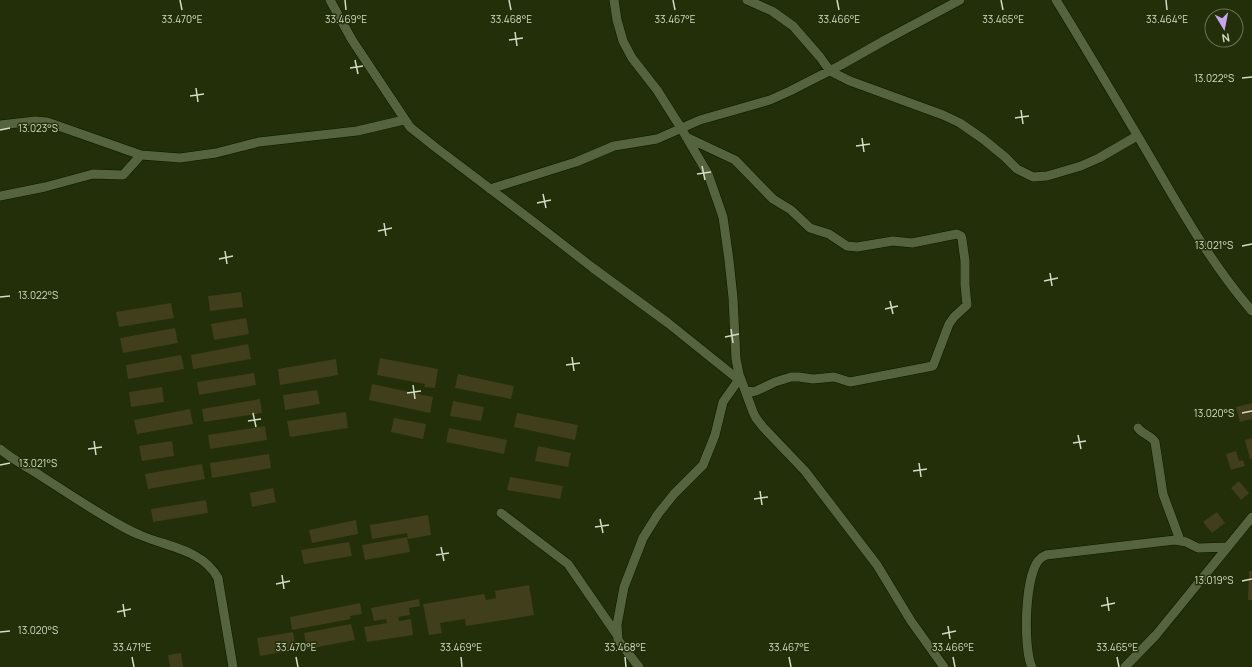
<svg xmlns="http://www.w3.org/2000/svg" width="1252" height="667" font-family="Manrope,sans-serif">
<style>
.building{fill:#403e1b}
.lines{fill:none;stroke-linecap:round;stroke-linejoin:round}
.minor-casing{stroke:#0e1600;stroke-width:10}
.minor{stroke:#55643d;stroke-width:9}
.ticks{fill:none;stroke:#d3dcc6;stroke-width:1.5}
.ticks-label{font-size:10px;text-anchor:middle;fill:#d3dcc6;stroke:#232f09;stroke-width:3;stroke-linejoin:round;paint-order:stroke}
</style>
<rect width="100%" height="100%" fill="#232f09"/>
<path class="building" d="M241 292 243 307 210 311 208 296Z
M171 303 174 318 119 327 116 312Z
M246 318 249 334 214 340 211 324Z
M175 328 178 343 123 353 120 338Z
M248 344 251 359 193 369 191 355Z
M181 355 184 369 128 379 126 365Z
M380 358 438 369 435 388 424 387 425 384 377 375Z
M336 359 338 375 280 385 278 369Z
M254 373 256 385 199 395 197 382Z
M458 374 514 386 511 399 455 388Z
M372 384 433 397 430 413 369 400Z
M162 387 164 402 131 407 129 392Z
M317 390 320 404 285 410 283 395Z
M260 399 262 413 204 422 202 409Z
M453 401 484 407 481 421 450 416Z
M1252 403V419L1240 422 1236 407Z
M190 409 193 424 137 434 134 420Z
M346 412 348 428 290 437 287 421Z
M517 413 578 425 575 440 514 427Z
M394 418 426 424 423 439 391 432Z
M265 426 267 440 210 449 208 435Z
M449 428 507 440 504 454 446 442Z
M1252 438V459H1250L1245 440Z
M172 441 174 456 142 461 139 446Z
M538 446 571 453 568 467 535 461Z
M1236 451 1239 461 1243 460 1245 466 1231 470 1226 454Z
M269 454 271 468 212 478 210 463Z
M202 464 205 479 148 489 145 474Z
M510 477 563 486 560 499 507 490Z
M1239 481 1249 493 1241 500 1231 488Z
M273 488 276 502 252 507 250 493Z
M206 500 208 513 153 522 151 509Z
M1217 512 1225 523 1212 533 1203 522Z
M428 515 431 535 408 539 407 533 372 539 370 525Z
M356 520 358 534 312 543 309 530Z
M407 537 410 552 365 560 362 545Z
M349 542 352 556 304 564 301 550Z
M1249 571H1252V600H1248Z
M529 585 534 615 466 626 465 619 440 623 442 633 429 635 423 604 484 594 486 600 496 598 495 591Z
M419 599 420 606 409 608 410 615 398 617 399 621 411 619 413 635 367 642 364 627 387 623 386 619 374 621 371 608Z
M360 603 362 614 350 616 351 619 292 630 290 617Z
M351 624 355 640 307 649 304 633Z
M293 632 296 650 260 656 257 638Z
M181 653 183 667H170L168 655Z"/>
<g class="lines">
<defs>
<path id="minor" d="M330 0 352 40 410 127 435 147 539 226 593 268 668 323 739 380
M614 0 617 20 623 41 632 58 657 90 681 128 708 174 715 194 723 217 729 260 733 298 736 359 739 374 753 412 756 418 763 427 805 471 877 565 911 621 944 667
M747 0 772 11 793 26 820 57 830 71 850 81 943 115 960 123 983 139 1005 157 1017 169 1033 177 1047 176 1081 166 1099 158 1137 136
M1056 0C1090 55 1123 111 1156 167 1185 217 1214 267 1252 311
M0 125 35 121 47 122 141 155 180 158 216 153 259 142 357 131 404 120
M686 137 735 160 773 199 791 210 810 228 829 234 847 246 857 247 893 241 912 243 957 234 961 236 962 239 965 261V285L967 305 954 317 949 324 933 366 850 382 834 377 813 379 799 377H791L775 382 756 391 752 392 745 390
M490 189 576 162 614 146 657 139 700 120 770 100 790 91 841 65 887 39 960 0
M0 196 45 187 93 174 123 175 141 155
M1138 428C1143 435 1151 435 1155 442L1163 494 1180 540
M0 449C13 460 27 467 41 476 66 492 91 509 118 524 125 528 132 532 140 535 167 547 202 549 218 578L233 667
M501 513 568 564 617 635
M639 667 618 640 617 625 624 587 643 538 658 514 674 494 703 465 715 435 723 402 740 378
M1032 667C1023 650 1024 571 1041 558 1041 557 1045 556 1046 555L1175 540 1186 542 1198 548 1228 547
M1125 667 1156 635 1252 517"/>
</defs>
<use href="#minor" class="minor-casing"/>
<use href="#minor" class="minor"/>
</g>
<path class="ticks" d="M180 0 182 10M345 0 346 10M509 0 511 10M673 0 675 10M837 0 839 10M1001 0 1003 10M1166 0 1167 10M515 32 517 46M509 40 523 38M355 60 358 74M350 68 363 66M1242 78 1252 77M196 88 198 102M190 96 204 94M1021 110 1023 124M1015 118 1029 116M0 130 10 128M862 138 864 152M856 146 870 144M702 166 705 180M697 174 711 172M543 194 546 208M537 203 551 200M384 223 386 236M378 231 392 228M1242 246 1252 244M225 251 227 264M219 259 233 256M1050 273 1052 286M1044 281 1058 278M0 297 10 296M890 301 893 314M885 309 898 306M731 329 733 343M725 337 739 334M572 357 574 371M566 365 580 363M413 385 415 399M407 393 421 391M253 413 256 427M1242 413 1252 411M248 421 261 419M1078 435 1081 449M94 441 96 455M1073 443 1086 441M88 449 102 447M919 463 921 477M0 465 10 463M913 471 927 469M760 491 762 505M754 499 768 497M600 519 603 533M595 527 609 525M441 547 444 561M436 555 449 553M282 575 284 589M1242 581 1252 579M276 584 290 581M1107 597 1109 611M123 604 125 617M1101 606 1115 603M117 612 131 609M948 626 950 639M0 632 10 631M942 634 956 631M132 657 134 667M296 657 298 667M461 657 462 667M625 657 626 667M789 657 791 667M953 657 955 667M1117 657 1119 667"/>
<g class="ticks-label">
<text x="182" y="23">33.470°E</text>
<text x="346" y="23">33.469°E</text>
<text x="511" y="23">33.468°E</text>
<text x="675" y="23">33.467°E</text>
<text x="839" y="23">33.466°E</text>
<text x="1003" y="23">33.465°E</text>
<text x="1167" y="23">33.464°E</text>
<text x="1214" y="82">13.022°S</text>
<text x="38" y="132">13.023°S</text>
<text x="1214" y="249">13.021°S</text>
<text x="38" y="299">13.022°S</text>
<text x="1214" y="417">13.020°S</text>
<text x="38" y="467">13.021°S</text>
<text x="1214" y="584">13.019°S</text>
<text x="38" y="634">13.020°S</text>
<text x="132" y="651">33.471°E</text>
<text x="296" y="651">33.470°E</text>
<text x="461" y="651">33.469°E</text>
<text x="625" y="651">33.468°E</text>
<text x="789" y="651">33.467°E</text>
<text x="953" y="651">33.466°E</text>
<text x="1117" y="651">33.465°E</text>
</g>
<g transform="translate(1224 28) rotate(170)"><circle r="19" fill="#232f09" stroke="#697455"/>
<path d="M0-3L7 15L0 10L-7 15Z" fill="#c8a6ef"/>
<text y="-6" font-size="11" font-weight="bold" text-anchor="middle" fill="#d3dcc6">N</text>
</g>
</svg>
